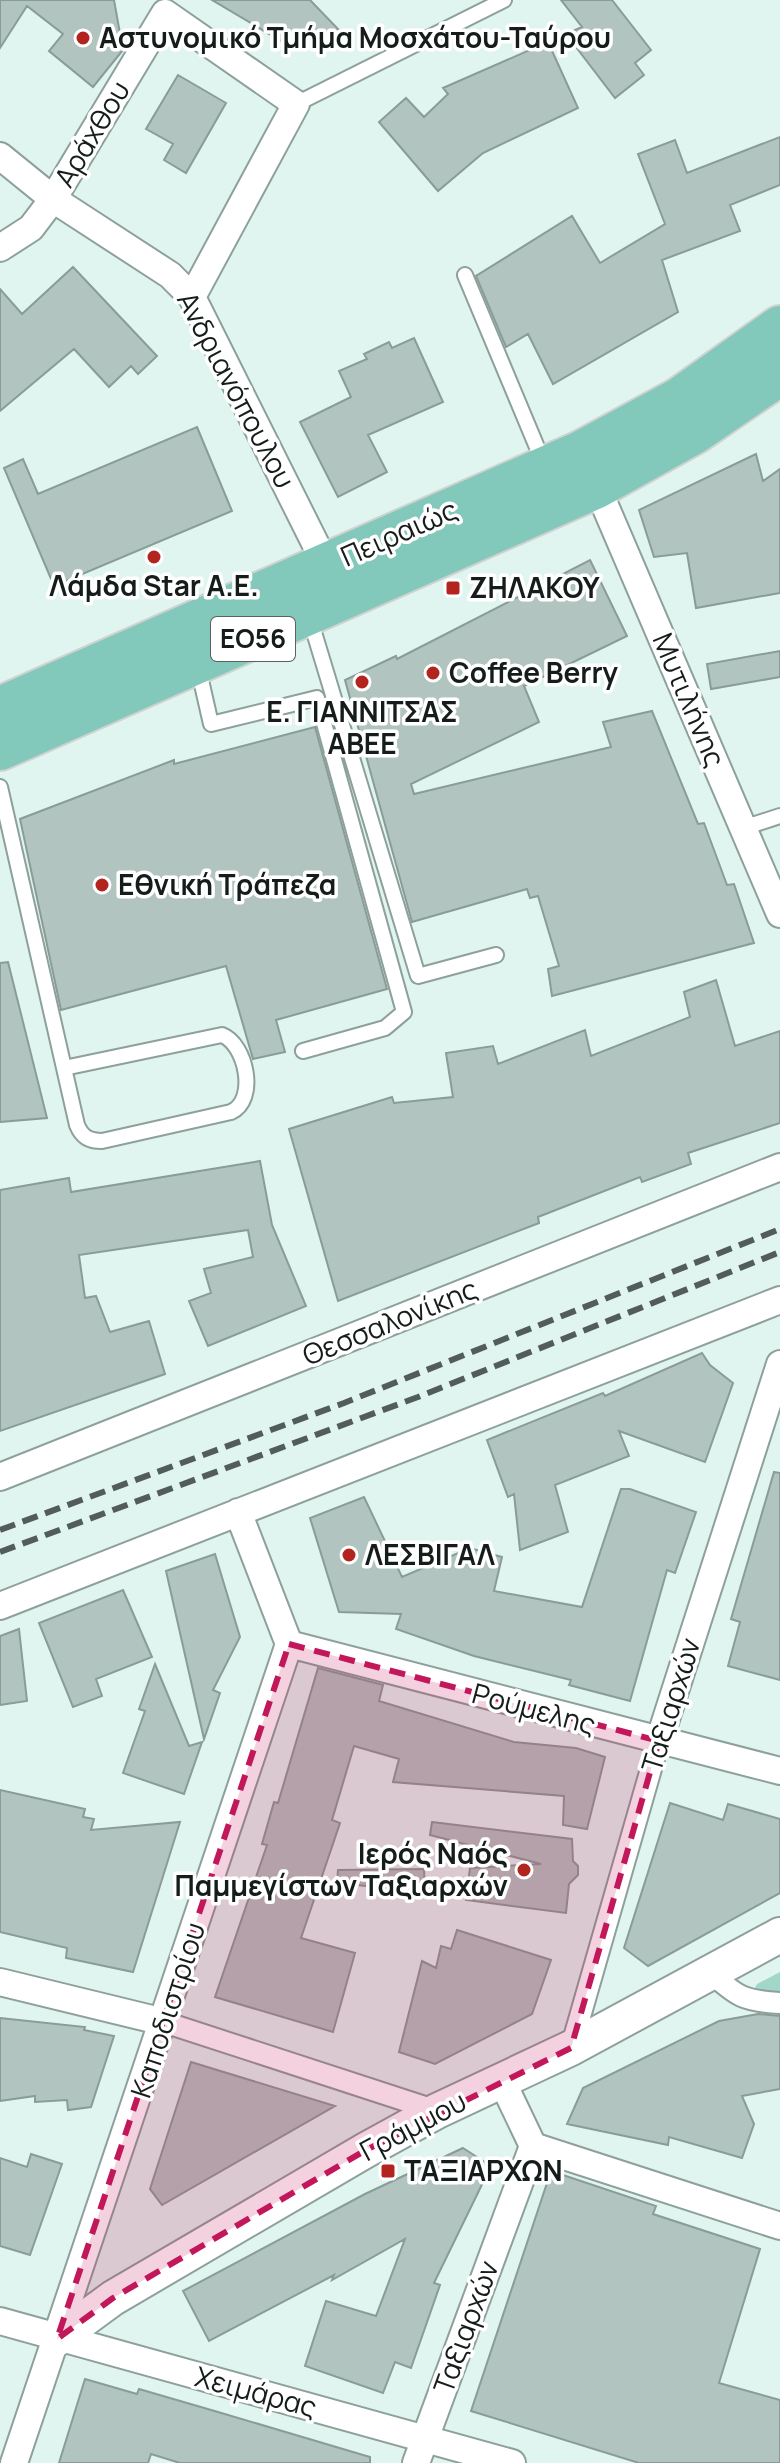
<svg xmlns="http://www.w3.org/2000/svg" width="780" height="2463" font-family="Manrope,sans-serif">
<style>
.green{fill:#a1d6c9}
.building{fill:#b1c4bf;stroke:#899c97;stroke-width:2}
.lines{fill:none;stroke-linecap:round;stroke-linejoin:round}
.service-casing{stroke:#8da09b;stroke-width:18}
.pedestrian-casing{stroke:#8da09b;stroke-width:24}
.minor-casing{stroke:#8da09b;stroke-width:30}
.tertiary-casing{stroke:#8da09b;stroke-width:38}
.primary-casing{stroke:#d0d2d1;stroke-width:46}
.service{stroke:#fff;stroke-width:14}
.pedestrian{stroke:#fff;stroke-width:20}
.minor{stroke:#fff;stroke-width:26}
.tertiary{stroke:#fff;stroke-width:34}
.primary{stroke:#82c8bb;stroke-width:42}
.rail{stroke:#525d5a;stroke-width:6;stroke-dasharray:16 8;stroke-linecap:butt}
.marked{fill:#c2185b;fill-opacity:0.2;stroke:#c2185b;stroke-width:6;stroke-dasharray:16 10;stroke-linejoin:round}
.poi-dot{fill:#b3241f;stroke:#fff;stroke-width:3}
.labels{text-anchor:middle;stroke-width:7;stroke-linejoin:round;paint-order:stroke}
.shield{fill:#fff;stroke:#5b615f;stroke-width:2}
.shield-label{font-size:26px;font-weight:bold;fill:#151d1b}
.poi-label{font-size:28px;font-weight:bold;fill:#151d1b;stroke:#fff;text-anchor:start}
.street-label{font-size:28px;fill:#151d1b;stroke:#fff}
</style>
<rect width="100%" height="100%" fill="#e1f5f0"/>
<path class="green" d="M780 1972V1995L753 1992 757 1984Z"/>
<path class="building" d="M0 0H114L123 50 93 87 49 51 63 34 27 6 0 48Z
M212 0H310L338 29 296 50Z
M561 0H612L651 50 635 63 644 75 615 98 566 34 582 27Z
M548 42 578 108 483 153 438 191 379 122 406 98 424 117 448 94 443 88Z
M178 75 226 103 186 173 164 160 173 144 146 129Z
M780 137V185L730 205 740 231 662 260 678 312 553 384 528 334 506 347 476 276 572 216 600 263 665 224 638 154 675 140 687 173Z
M73 267 157 356 138 374 131 366 109 387 74 349 0 411V289L22 314Z
M414 338 443 402 368 435 387 472 338 497 300 422 351 397 339 371 367 359 364 354 389 342 392 348Z
M197 427 232 511 54 586 4 468 23 459 38 494Z
M756 454 763 481 780 469V593L696 608 687 553 654 557 639 510Z
M590 560 627 636 524 686 539 722 411 784 414 794 611 747 603 722 652 711 698 824 704 823 727 885 734 884 754 943 552 996 548 969 559 966 538 896 530 898 527 889 412 922 345 680 396 656 397 659Z
M780 651V677L711 689 707 664Z
M315 727 387 989 276 1020 285 1052 253 1059 226 966 61 1010 20 819 174 760V764Z
M8 962 47 1118 0 1122V963Z
M716 980 735 1046 780 1031V1123L688 1153 691 1164 642 1182 640 1177 538 1217 539 1223 338 1301 289 1129 392 1097 394 1103 453 1097 446 1053 493 1046 498 1064 585 1030 591 1056 690 1017 684 992Z
M260 1161 272 1225 306 1306 208 1346 189 1301 211 1293 204 1269 253 1257 248 1230 79 1255 85 1298 96 1296 110 1332 149 1321 165 1374 0 1431V1190L69 1178 71 1192Z
M702 1353 710 1365 733 1383 705 1462 619 1431 629 1456 555 1485 568 1532 520 1550 514 1494 508 1497 487 1440 603 1393 605 1396Z
M774 1472 780 1473V1680L728 1666 740 1622 731 1619Z
M621 1489H630L696 1512 675 1573 667 1570 630 1701 569 1685 571 1680 474 1656 396 1629 401 1614 339 1612 310 1518 364 1497 402 1577 470 1548 502 1557 494 1591 582 1607Z
M215 1554 240 1637 213 1690 220 1693 204 1739 166 1571Z
M123 1590 152 1657 96 1679 102 1696 73 1707 39 1623Z
M19 1629 27 1701 0 1705V1636Z
M155 1664 189 1746 202 1742 184 1794 123 1773 145 1711 139 1709Z
M318 1668 383 1685 379 1701 514 1742 576 1748 605 1757 587 1829 563 1825 564 1796 393 1782 399 1759 354 1746 332 1820 340 1823 301 1938 355 1953 333 2032 215 1997 267 1845 262 1844 274 1802 278 1803Z
M0 1790 85 1809 83 1817 94 1819 91 1830 180 1822 133 1972 66 1958 67 1948 0 1932Z
M670 1803 723 1820 728 1804 780 1819V1893L648 1966 624 1948Z
M432 1822 572 1839 573 1861 578 1866V1875L569 1884 566 1913 466 1900 470 1868 541 1864 430 1835Z
M424 1869 425 1892 337 1883 338 1870Z
M457 1930 551 1960 532 2014 435 2064 399 2052 422 1961 436 1968 441 1946 451 1949Z
M758 2014 780 2016V2089L742 2096 754 2124 742 2158 669 2137 668 2145 567 2124 583 2088 719 2021Z
M0 2018 85 2027 84 2030 114 2036 91 2107 68 2110 67 2100 35 2102V2096L0 2101Z
M191 2062 335 2106 162 2205 150 2189Z
M463 2148 491 2166 434 2283 440 2285 411 2368 395 2362 383 2393 305 2366 326 2301 376 2316 405 2239 332 2280 334 2275 209 2341 183 2291 365 2194Z
M31 2154 62 2164 30 2255 0 2246V2158L27 2167Z
M551 2171 656 2206 653 2214 760 2249 719 2383 780 2400V2463H639L471 2411Z
M85 2379 137 2394 139 2389 218 2412 370 2457V2463H180L151 2454 148 2463H59Z"/>
<g class="lines">
<defs>
<path id="service" d="M296 104 504 0
M465 275 544 464
M310 619 418 976 496 955
M198 667 211 724 317 698 404 1012 385 1028 303 1051
M0 787 77 1125C82 1137 89 1141 102 1141L231 1112C258 1100 246 1044 222 1035L64 1068
M743 828 780 816"/>
<path id="pedestrian" d="M710 1972C737 1997 744 2001 780 2003
M164 2022 437 2111
M571 2048 659 1741"/>
<path id="minor" d="M0 156 53 199 170 275 192 297 326 565
M0 248 31 228 53 199 165 13 296 104 192 297
M597 487 780 914
M0 1477 780 1167
M0 1606 780 1300
M289 1644 780 1771
M659 1741 780 1364
M0 1982 164 2022
M502 2081 533 2146 780 2226
M0 2321 512 2463
M14 2463 289 1644 238 1512
M416 2463 533 2146"/>
<path id="tertiary" d="M57 2339 113 2298 366 2150 437 2111 571 2048 780 1935"/>
<path id="primary" d="M0 708 581 452 679 399 780 327
M0 749 597 487 694 433 780 374"/>
</defs>
<use href="#service" class="service-casing"/>
<use href="#pedestrian" class="pedestrian-casing"/>
<use href="#minor" class="minor-casing"/>
<use href="#tertiary" class="tertiary-casing"/>
<use href="#primary" class="primary-casing"/>
<use href="#service" class="service"/>
<use href="#pedestrian" class="pedestrian"/>
<use href="#minor" class="minor"/>
<use href="#tertiary" class="tertiary"/>
<use href="#primary" class="primary"/>
<path class="rail" d="M0 1530 344 1403 780 1229
M0 1552 418 1397 780 1252"/>
</g>
<path class="marked" d="M289 1644 659 1741 571 2048 366 2150 113 2298 57 2339Z"/>
<g class="poi-dot">
<circle cx="83" cy="38" r="8"/>
<circle cx="154" cy="557" r="8"/>
<rect x="445" y="580" width="16" height="16" rx="4"/>
<circle cx="433" cy="673" r="8"/>
<circle cx="362" cy="682" r="8"/>
<circle cx="102" cy="885" r="8"/>
<circle cx="349" cy="1555" r="8"/>
<circle cx="524" cy="1870" r="8"/>
<rect x="380" y="2163" width="16" height="16" rx="4"/>
</g>
<g class="labels">
<rect class="shield" x="211" y="617" width="84" height="44" rx="6"/>
<g class="shield-label">
<text x="253" y="648">ΕΟ56</text>
</g>
<g class="poi-label">
<text x="99" y="48">Αστυνομικό Τμήμα Μοσχάτου-Ταύρου</text>
<text x="154" y="596" text-anchor="middle">Λάμδα Star Α.Ε.</text>
<text x="469" y="598">ΖΗΛΑΚΟΥ</text>
<text x="449" y="683">Coffee Berry</text>
<text x="362" y="722" text-anchor="middle">Ε. ΓΙΑΝΝΙΤΣΑΣ<tspan x="362" dy="32">ΑΒΕΕ</tspan></text>
<text x="118" y="895">Εθνική Τράπεζα</text>
<text x="365" y="1565">ΛΕΣΒΙΓΑΛ</text>
<text x="508" y="1864" text-anchor="end">Ιερός Ναός<tspan x="508" dy="32">Παμμεγίστων Ταξιαρχών</tspan></text>
<text x="404" y="2181">ΤΑΞΙΑΡΧΩΝ</text>
</g>
<g class="street-label">
<text transform="translate(92 134) rotate(-59)" y="10">Αράχθου</text>
<text transform="translate(236 390) rotate(62)" y="10">Ανδριανόπουλου</text>
<text transform="translate(399 533) rotate(-24)" y="10">Πειραιώς</text>
<text transform="translate(689 700) rotate(67)" y="10">Μυτιλήνης</text>
<text transform="translate(390 1322) rotate(-22)" y="10">Θεσσαλονίκης</text>
<text transform="translate(671 1705) rotate(-73)" y="10">Ταξιαρχών</text>
<text transform="translate(534 1709) rotate(15)" y="10">Ρούμελης</text>
<text transform="translate(168 2010) rotate(-72)" y="10">Καποδιστρίου</text>
<text transform="translate(413 2126) rotate(-28)" y="10">Γράμμου</text>
<text transform="translate(466 2327) rotate(-70)" y="10">Ταξιαρχών</text>
<text transform="translate(256 2392) rotate(15)" y="10">Χειμάρας</text>
</g>
</g>
</svg>
